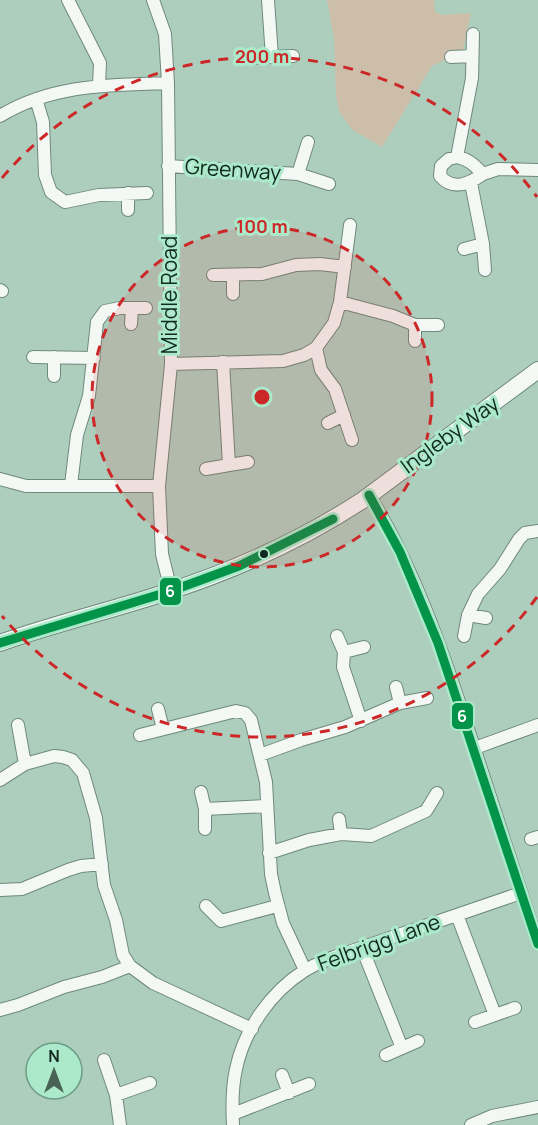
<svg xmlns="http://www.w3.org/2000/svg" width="538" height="1125" font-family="Manrope,sans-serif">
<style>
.green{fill:#cdbeaa}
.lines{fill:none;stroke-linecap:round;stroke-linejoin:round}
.minor-casing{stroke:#6f897c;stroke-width:14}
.tertiary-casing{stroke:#6f897c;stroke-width:18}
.minor{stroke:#f3f8f5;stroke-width:12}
.tertiary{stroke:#f3f8f5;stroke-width:16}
.bus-1-casing{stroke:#abe9ca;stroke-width:14}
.bus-1{stroke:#039349;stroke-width:9}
.ring{fill:none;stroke:#cc2828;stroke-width:3;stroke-dasharray:10 8}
.bus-dot{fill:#11291e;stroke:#abe9ca;stroke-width:2}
.labels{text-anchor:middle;stroke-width:6;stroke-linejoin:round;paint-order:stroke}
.street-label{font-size:21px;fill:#11291e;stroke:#abe9ca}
.centre{fill:#cc2828;stroke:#abe9ca;stroke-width:3}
.ring-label{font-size:18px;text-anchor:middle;font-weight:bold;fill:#cc2828;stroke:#abe9ca;stroke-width:6;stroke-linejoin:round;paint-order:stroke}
.line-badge{stroke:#abe9ca;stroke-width:2}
.badge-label{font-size:16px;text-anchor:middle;font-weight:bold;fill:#fff}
</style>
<rect width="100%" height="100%" fill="#adcebd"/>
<path class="green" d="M327 0H434L435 12 443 15 471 13 463 51 432 66 382 147 353 130 339 112 336 96 334 38Z"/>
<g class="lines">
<defs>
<path id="minor" d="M68 0 100 63 99 85
M153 0 165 34 168 83 171 364 159 486 162 554 171 591
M272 57 293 56
M451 57 472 56
M249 58 272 57 268 0
M36 99 43 122 45 175 51 192 65 202 99 195 147 193
M0 116C52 84 110 85 168 83
M457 157 472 78 473 34
M457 157C469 159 475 166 483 174 469 184 453 191 440 176L441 166 449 159Z
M168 166 298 174 329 184
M298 174 308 142
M483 174 498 169 538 170
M471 183 483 244 485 270
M128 193V210
M464 249 483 244
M213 275 262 274 296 265 320 264 345 267
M233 275V294
M0 290 2 291
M340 302 393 316 415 325H438
M131 324 132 308
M415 325V341
M316 348 321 370 335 389 352 440
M33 357 94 358
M54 357V376
M223 362 229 465 248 462
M171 364 283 361 304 355 316 348 334 323 340 302 350 225
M328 423 344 415
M206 469 229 465
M0 479 26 486H159
M71 485 77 435 89 396 97 322 105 311 120 308H146
M369 495C414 567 444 655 470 735 493 804 515 874 538 944
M468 615 486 618
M337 636 344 652 343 667 361 721
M464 636 468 615 478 594 500 569 519 539 525 533 538 531
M344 652 364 647
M396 687 400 703
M158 709 163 729
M18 725 25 764 54 756 63 757 72 760 83 773 96 818 104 885 116 920 123 955 130 966 153 983 252 1029
M140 735 236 711 245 713 251 720 266 782 271 874 275 893 283 923 305 970
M475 748 538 725
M260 755 301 740 345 727 400 703 427 698
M0 780 25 764
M201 792 205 809V829
M205 809 267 806
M339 819 341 834
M531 839 538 837
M269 853 309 840 341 834 371 836 426 811 437 793
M0 890 22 889 68 870 81 866 102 864
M206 906 221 921 277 906
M457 915 495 1015
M362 948 402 1048
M0 1010 18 1005 64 987 102 977 130 966
M475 1022 515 1008
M386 1055 418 1041
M104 1060 116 1095 120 1125
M282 1075 289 1093
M116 1095 150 1083
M233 1114 309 1084
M233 1125C232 1107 232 1087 236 1069 244 1030 271 992 304 971 313 965 324 961 334 957L521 893
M471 1125 492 1116 538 1107"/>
<path id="tertiary" d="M0 643C56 623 114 610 170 591 238 569 303 539 363 500L538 370"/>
</defs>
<use href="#minor" class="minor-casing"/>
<use href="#tertiary" class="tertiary-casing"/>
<use href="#minor" class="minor"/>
<use href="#tertiary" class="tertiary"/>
<defs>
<path id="bus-1" d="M369 495 400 552 438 643 538 944
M0 643 171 591 239 566 333 519"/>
</defs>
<use href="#bus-1" class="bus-1-casing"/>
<use href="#bus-1" class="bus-1"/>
</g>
<circle cx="262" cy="397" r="170" fill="#cc2828" fill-opacity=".12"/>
<g class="ring">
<circle cx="262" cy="397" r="170"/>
<path d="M537 597A340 340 0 0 1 2 616M2 178A340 340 0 0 1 537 197"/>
</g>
<circle class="bus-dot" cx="264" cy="554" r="5"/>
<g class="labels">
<g class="street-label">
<text transform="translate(233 170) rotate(4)" y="7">Greenway</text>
<text transform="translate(170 295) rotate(-90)" y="7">Middle Road</text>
<text transform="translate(450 435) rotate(-36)" y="7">Ingleby Way</text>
<text transform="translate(379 943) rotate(-20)" y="7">Felbrigg Lane</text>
</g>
</g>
<circle cx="262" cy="397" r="9" class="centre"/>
<g class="ring-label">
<text x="262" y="63">200 m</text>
<text x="262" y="233">100 m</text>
</g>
<g class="line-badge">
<rect x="159" y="577" width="23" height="29" rx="6" fill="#039349"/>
<rect x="451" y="702" width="23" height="28" rx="6" fill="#039349"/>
</g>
<g class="badge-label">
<text x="170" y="597">6</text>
<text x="462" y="722">6</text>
</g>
<g transform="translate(54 1071)"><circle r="28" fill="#abe9ca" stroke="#6d9c85" stroke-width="1.5"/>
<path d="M0-4.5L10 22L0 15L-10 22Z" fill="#486356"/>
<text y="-9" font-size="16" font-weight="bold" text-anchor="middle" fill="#11291e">N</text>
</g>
</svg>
